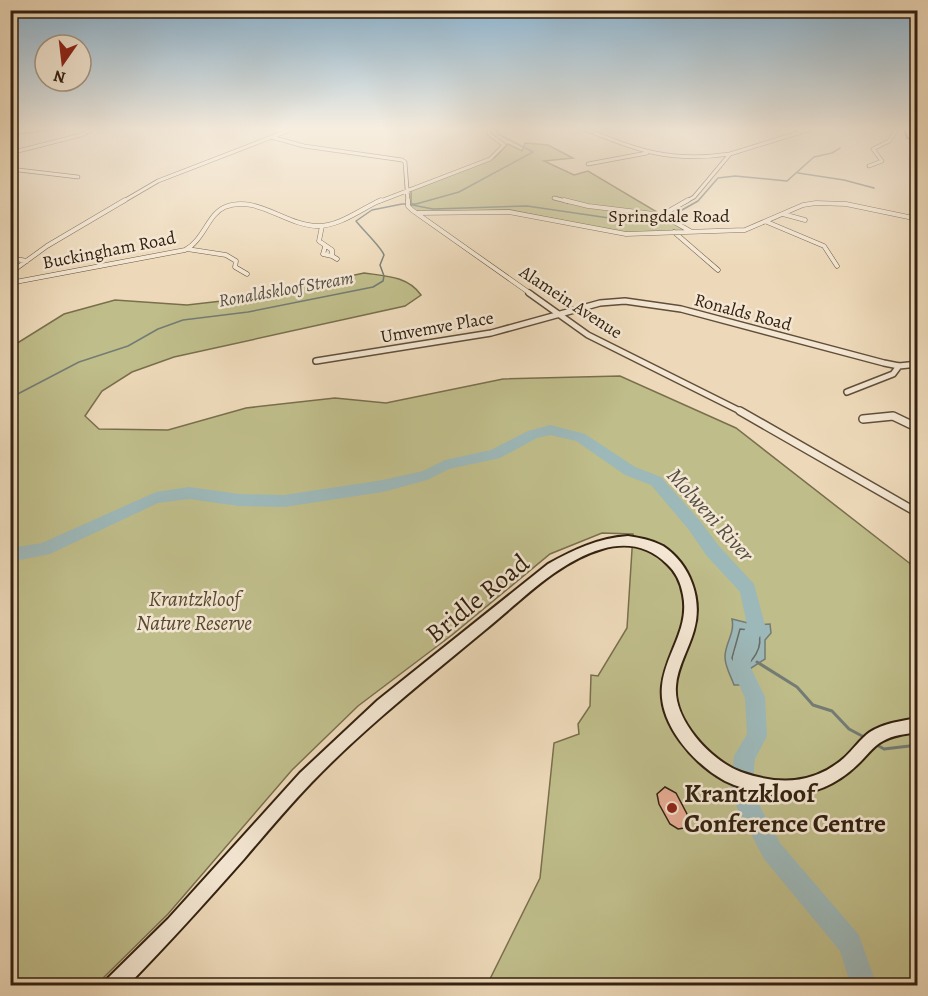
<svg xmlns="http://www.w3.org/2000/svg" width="928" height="996" font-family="Alegreya,serif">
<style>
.green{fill:#bfbd8a;stroke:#796f4d;stroke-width:1.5}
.water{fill:#9db8b9;stroke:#737c75;stroke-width:1.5}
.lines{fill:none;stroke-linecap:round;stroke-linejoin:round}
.shore{stroke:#686c64;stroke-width:1.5}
.stream-far1{stroke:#737c75;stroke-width:1.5}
.stream{stroke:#737c75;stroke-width:3}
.river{fill:#9db8b9;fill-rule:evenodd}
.building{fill:#e7ad96;stroke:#332110;stroke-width:1.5}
.street-far3-casing{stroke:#624f3a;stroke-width:4.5}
.street-far2-casing{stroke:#624f3a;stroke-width:5}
.street-far1-casing{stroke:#624f3a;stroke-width:8}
.street-casing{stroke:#624f3a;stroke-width:10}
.secondary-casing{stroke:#332110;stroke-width:4}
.street-far3{stroke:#f3e6d2;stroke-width:3}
.street-far2{stroke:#f3e6d2;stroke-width:4}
.street-far1{stroke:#f3e6d2;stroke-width:5}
.street{stroke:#f3e6d2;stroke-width:7}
.secondary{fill:#f3e6d2;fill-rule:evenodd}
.poi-dot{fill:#8f2418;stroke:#f3e6d2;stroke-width:2}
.labels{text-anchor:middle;stroke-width:5;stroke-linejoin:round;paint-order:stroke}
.far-street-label{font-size:18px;fill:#332110;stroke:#f3e6d2}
.far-water-label{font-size:18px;font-style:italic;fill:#534e43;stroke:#f3e6d2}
.park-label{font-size:21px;font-style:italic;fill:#56482e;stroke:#f3e6d2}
.water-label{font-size:22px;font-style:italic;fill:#534e43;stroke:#f3e6d2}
.near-street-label{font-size:26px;fill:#332110;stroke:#f3e6d2}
.near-poi-label{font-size:26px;font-weight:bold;fill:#332110;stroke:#f3e6d2;text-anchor:start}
</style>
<rect width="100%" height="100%" fill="#edd9b9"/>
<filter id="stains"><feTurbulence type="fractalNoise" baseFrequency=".00333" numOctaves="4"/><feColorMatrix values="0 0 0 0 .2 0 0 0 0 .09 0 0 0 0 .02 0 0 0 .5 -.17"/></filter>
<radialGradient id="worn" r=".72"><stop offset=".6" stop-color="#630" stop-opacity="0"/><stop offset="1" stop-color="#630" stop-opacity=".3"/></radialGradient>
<path class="green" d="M525 143 548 145 573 158 544 161 574 175 588 171 689 231 624 233 510 210 422 212 411 210V190L495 157 508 144 522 151Z
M364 273C385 276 408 276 421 295L405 306 174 357 132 372 102 391 85 416 99 429 168 430 246 408 335 398 386 403 503 379 620 376 736 428 917 569V985H487L540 878 554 743 579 734 578 724 590 706 591 675 598 676 627 628 633 534 602 533 550 554 452 635 358 706 292 770 168 914 96 985H11V347L64 314 115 300 187 305 248 298Z"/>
<path class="water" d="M732 619 756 625 770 624 771 633 765 640V659L748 670 746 680 740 685H734C731 676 725 667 725 657 725 643 735 634 732 619Z"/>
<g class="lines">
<path class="shore" d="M740 629 758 631C765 649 751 662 739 674L732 658Z"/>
<path class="stream-far1" d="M10 135 66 128
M798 173 844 180 874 188
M412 205 433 209 527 206 616 219 656 216
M673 215 698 201 718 178 735 176 787 181 814 157 832 153 840 148
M10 398 79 362 128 346 158 329 183 320 248 312 373 287 383 281 384 276 380 265 384 255C382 248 362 229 356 221L372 210 402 204H416L459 192 533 152 498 134 497 128"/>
<path class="stream" d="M757 662 797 687 813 705 832 711 849 729 864 737
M877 745 884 749 918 745"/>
<path class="river" d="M550 425 585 434 635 467 661 477 701 522 718 545 754 584 765 625 753 651 750 666 765 697 767 736 755 759 752 792 780 843 859 935 877 986H851L840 951 764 859 730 794 734 756 747 734 745 698 731 667 735 650 747 625 740 592 706 555 689 530 651 485 625 475 576 441 550 435 537 438 500 458 449 469 427 480 383 492 284 507 239 506 189 499 158 503 50 554 10 562V548L42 543 156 492 189 487 239 494 284 495 383 480 423 471 445 460 491 450 528 431Z"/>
</g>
<path class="building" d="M665 787 676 793 687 814 688 821 684 828 678 829 670 824 659 804 657 794Z"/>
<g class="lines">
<defs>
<path id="street-far3" d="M582 128C637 150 669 163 730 154
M271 137 304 146 402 160 405 162 408 202
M10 153 81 135 96 128
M588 164 647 153
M869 166 882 161 873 149 889 141 895 133 893 128
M10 169 78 177
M554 198 570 202
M122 202 158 181 295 128
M378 202 490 159 504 145 489 134V128
M685 202 694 197 730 154 814 128"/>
<path id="street-far2" d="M408 200V206L412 210 531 294
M564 200 588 206 662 215
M688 200 662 215 690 231
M416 213 509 212 626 234 745 230 803 205 816 203 846 204 918 219
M783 214 805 220
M767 222 824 246 837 266
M322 226 319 241 332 250V256L337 259
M674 232 718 270
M325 247 323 254 332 256
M187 249 226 255 236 261 235 267 247 274
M10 258 27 261
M10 273 47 246 125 200
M10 283 185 250C204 240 208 214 225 207 256 194 286 226 318 226 340 226 361 209 381 200"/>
<path id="street-far1" d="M529 293 588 335 742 412
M316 361 491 333 600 303 625 301 681 309 884 363 899 366 918 364
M847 392 893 374 899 366"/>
<path id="street" d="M740 411 918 513
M863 419 893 416 918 428"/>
<path id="secondary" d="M905 128H909L912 135 918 139V142L908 137Z
M628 536C640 538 652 540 663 546 690 564 703 599 694 630 689 649 677 667 676 686 673 720 711 761 741 772 778 785 813 785 844 758 853 750 860 739 870 732 884 723 901 721 918 718V732C906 734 893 735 883 741 873 746 866 757 857 765 831 790 800 799 765 793 751 791 737 787 725 781 694 764 658 724 662 686 665 654 690 629 683 595 681 583 676 572 667 564 649 546 626 542 602 549 557 562 521 601 485 630 426 679 365 727 311 783 288 807 266 833 244 859 206 902 168 944 127 986H105L107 979 168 919 300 773 378 700 548 564C573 550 598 538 628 536Z"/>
</defs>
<use href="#street-far3" class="street-far3-casing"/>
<use href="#street-far2" class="street-far2-casing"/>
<use href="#street-far1" class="street-far1-casing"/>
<use href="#street" class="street-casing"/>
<use href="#secondary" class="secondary-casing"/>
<use href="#street-far3" class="street-far3"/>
<use href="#street-far2" class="street-far2"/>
<use href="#street-far1" class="street-far1"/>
<use href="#street" class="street"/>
<use href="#secondary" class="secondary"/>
</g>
<linearGradient id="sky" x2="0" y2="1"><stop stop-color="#8ab6d5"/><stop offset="0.48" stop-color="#f7eee0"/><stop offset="1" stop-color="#f7eee0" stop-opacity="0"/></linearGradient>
<rect width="928" height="268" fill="url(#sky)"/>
<circle class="poi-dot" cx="672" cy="808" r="6"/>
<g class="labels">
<g class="far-street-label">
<text x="669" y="222">Springdale Road</text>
<text transform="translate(109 250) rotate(-11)" y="6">Buckingham Road</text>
<text transform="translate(571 302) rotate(33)" y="6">Alamein Avenue</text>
<text transform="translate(743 312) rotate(15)" y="6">Ronalds Road</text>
<text transform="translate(437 327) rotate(-10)" y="6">Umvemve Place</text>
</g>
<g class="far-water-label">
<text transform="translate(286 289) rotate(-10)" y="6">Ronaldskloof Stream</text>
</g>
<g class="park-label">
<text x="194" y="606">Krantzkloof<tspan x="194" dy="24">Nature Reserve</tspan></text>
</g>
<g class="water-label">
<text transform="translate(711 514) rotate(48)" y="8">Molweni River</text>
</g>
<g class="near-street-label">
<text transform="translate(477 598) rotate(-39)" y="9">Bridle Road</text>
</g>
<g class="near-poi-label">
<text x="684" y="802">Krantzkloof<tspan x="684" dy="30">Conference Centre</tspan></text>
</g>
</g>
<rect width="928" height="996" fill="none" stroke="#edd9b9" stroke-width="36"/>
<rect x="12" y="12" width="904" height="972" fill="none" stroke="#332110" stroke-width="3"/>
<rect x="18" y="18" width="892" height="960" fill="none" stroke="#332110" stroke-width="1.5"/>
<g transform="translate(63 63) rotate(194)"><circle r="28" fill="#f3e6d2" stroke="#a69784" stroke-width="1.5"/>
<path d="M0-4.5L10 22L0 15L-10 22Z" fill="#8f2418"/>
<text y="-9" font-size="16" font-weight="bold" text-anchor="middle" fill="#332110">N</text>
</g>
<rect width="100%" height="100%" filter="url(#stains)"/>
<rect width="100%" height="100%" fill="url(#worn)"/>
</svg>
